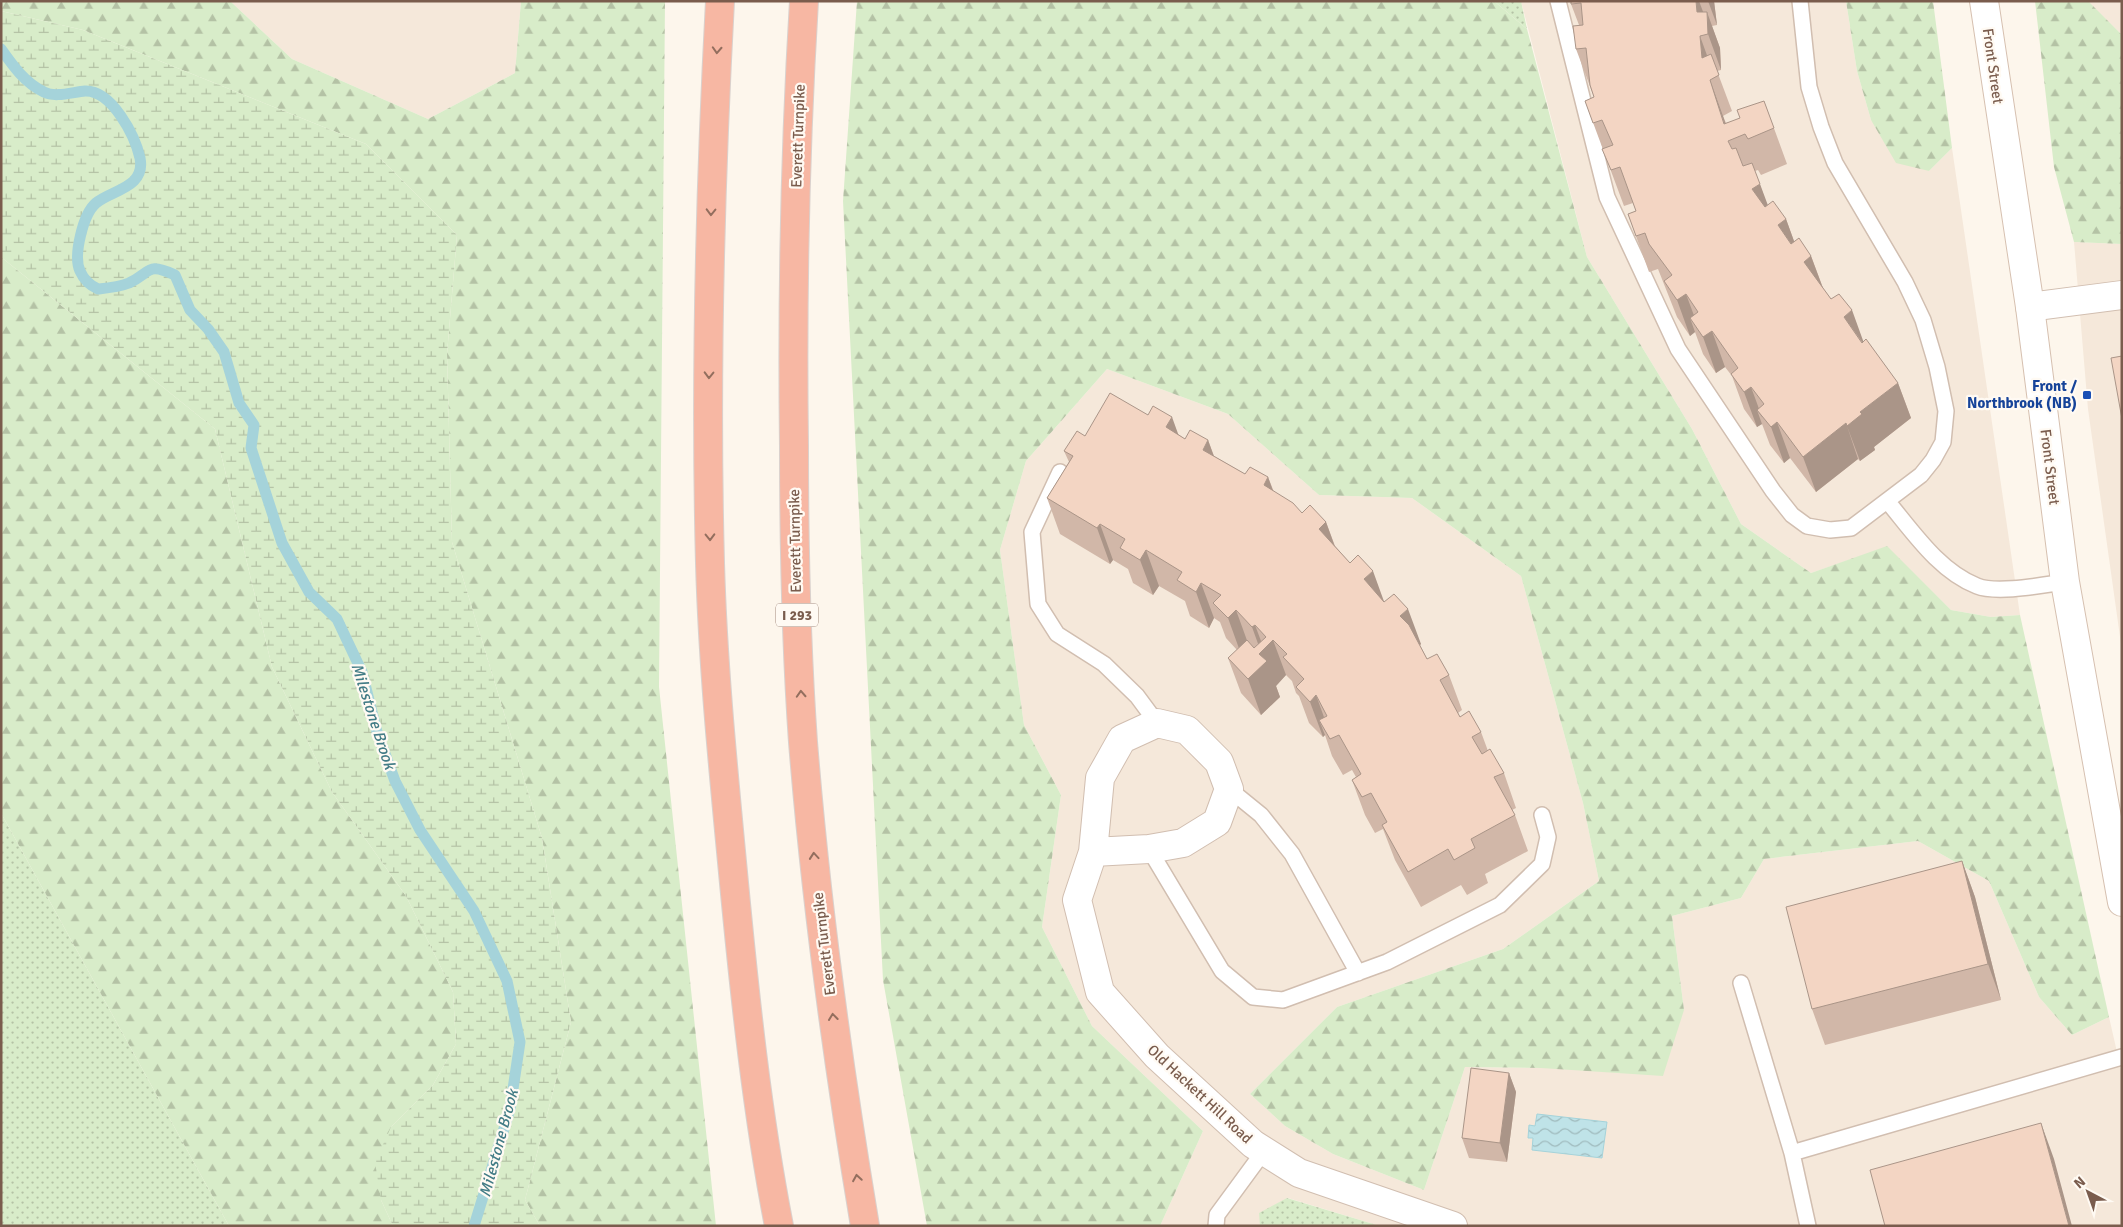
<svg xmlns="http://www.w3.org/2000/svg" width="2123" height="1227" font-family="Signika,sans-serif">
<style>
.residential{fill:#f5e8da}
.grass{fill:url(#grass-dots)}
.forest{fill:url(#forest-firs)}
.wetland{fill:url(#wetland-marsh)}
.water{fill:url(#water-waves);stroke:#a5d3da}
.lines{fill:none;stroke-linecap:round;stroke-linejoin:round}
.stream{stroke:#a5d3da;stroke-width:11}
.lane-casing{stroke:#d1beb0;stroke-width:18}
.street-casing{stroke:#d1beb0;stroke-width:30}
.secondary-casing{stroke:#d6c0b0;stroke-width:30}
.highway-casing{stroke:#dad1cd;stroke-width:30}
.lane{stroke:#fff;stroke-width:15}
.street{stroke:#fff;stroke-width:28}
.secondary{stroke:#fff;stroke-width:28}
.highway{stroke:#f7b7a3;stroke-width:28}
.wall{fill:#d1b7a8}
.shaded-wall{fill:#aa9588}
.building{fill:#f3d5c3;stroke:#aa9588}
.oneway{stroke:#936e5e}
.transit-dot{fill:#1a4fb4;stroke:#fffaf3;stroke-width:2}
.labels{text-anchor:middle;stroke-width:4.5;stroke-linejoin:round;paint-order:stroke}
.shield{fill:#fffaf3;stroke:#a28b7f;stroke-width:1}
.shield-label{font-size:14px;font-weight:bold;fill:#7a5c4d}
.street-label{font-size:15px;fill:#7a5c4d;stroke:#fffaf3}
.transit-label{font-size:15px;font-weight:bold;fill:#164399;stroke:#fffaf3;text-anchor:end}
.water-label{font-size:16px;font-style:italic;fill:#437c86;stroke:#fffaf3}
</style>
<defs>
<pattern id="grass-dots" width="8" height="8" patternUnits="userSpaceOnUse" patternTransform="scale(1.25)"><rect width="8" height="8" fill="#d8ecc9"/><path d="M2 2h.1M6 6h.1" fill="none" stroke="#b4c2a5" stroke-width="1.8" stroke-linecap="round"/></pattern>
<pattern id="forest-firs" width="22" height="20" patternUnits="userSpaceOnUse" patternTransform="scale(1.25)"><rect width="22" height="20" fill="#d8ecc9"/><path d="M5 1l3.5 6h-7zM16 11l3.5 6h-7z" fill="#b4c2a5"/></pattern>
<pattern id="wetland-marsh" width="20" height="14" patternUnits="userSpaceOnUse" patternTransform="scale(1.25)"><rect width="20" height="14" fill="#d8ecc9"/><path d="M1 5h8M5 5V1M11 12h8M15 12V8" fill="none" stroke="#b4c2a5"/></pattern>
<pattern id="water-waves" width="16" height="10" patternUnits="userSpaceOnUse" patternTransform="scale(1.25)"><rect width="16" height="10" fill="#bfe3e8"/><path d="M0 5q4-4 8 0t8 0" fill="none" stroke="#a0bbbe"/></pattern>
</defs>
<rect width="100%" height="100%" fill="#fdf6ec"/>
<path class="residential" d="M230 1H521L515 73 428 119 292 59Z
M1521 1H1846L1857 71 1871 120 1929 171 1952 148 2020 615 1991 617 1951 610 1887 547 1811 573 1741 524 1692 429 1587 257Z
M2088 1H2122V35L2089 3Z
M2074 242 2122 244V651L2088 409Z
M1107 369 1228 414 1319 495 1412 498 1521 576 1583 803 1599 881 1503 949 1337 1007 1250 1094 1285 1126 1333 1154 1424 1190 1465 1067 1541 1068 1684 1010 1672 916 1741 898 1764 859 1918 841 1989 881 2039 997 2072 1035 2109 1017 2122 1074V1226H1380L1288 1198 1260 1213V1226H1160L1203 1131 1092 1026 1042 927 1061 795 1024 725 1000 550 1026 461Z"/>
<path class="grass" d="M1494 1H1521L1527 29Z
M1 813 229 1226H1Z
M1287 1198 1380 1226H1260L1259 1213Z"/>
<path class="forest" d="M1 1H230L292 59 428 119 515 73 521 1H665L659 687 716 1226H540L525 1200 571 1022 542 838 452 542 447 354 457 235 366 144 83 30 1 11Z
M857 1H1494L1527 29 1587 257 1692 429 1741 524 1811 573 1887 546 1951 610 1991 617 2020 615 2109 1017 2072 1035 2039 997 1989 881 1918 841 1764 859 1741 898 1672 916 1684 1010 1663 1076 1541 1068 1465 1067 1424 1190 1333 1154 1285 1126 1250 1094 1337 1007 1503 949 1599 881 1583 803 1521 576 1412 498 1319 495 1228 414 1107 369 1026 461 1000 550 1024 725 1061 795 1042 927 1092 1026 1203 1131 1160 1226H927L883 980 843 201Z
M1846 1H1933L1952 148 1929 171 1896 163 1871 120 1857 71Z
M2035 1H2088L2122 35V244L2074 242 2054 167Z
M1 257 215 429 272 667 332 792 406 896 453 992 456 1044 433 1085 391 1127 381 1200 393 1226H229L1 813Z"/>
<path class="wetland" d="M1 11 83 30 366 144 457 235 447 354 452 542 542 838 571 1022 525 1200 540 1226H393L381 1200 375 1162 391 1127 433 1085 456 1044 453 992 406 896 332 792 272 667 215 429 1 257Z"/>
<path class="water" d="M1537 1114 1607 1122 1602 1158 1532 1150 1533 1138H1528L1529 1125 1535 1126Z"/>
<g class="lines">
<path class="stream" d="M1 49C13 66 25 83 44 92 55 98 73 92 85 91 112 90 135 136 140 158 146 188 111 190 96 203 83 214 73 256 80 271 84 280 89 285 98 289 108 288 119 287 129 283 152 272 146 262 175 275L190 310 208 329 224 352 239 403 254 425 251 448 282 543 309 592 337 619 362 672 377 732 395 781 420 830 474 911 507 981 520 1042 510 1109 474 1226"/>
<defs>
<path id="lane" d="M1558 1 1607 197 1678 349 1773 491 1792 515 1807 526 1830 530 1851 528 1921 475 1933 460 1943 442 1946 411 1937 367 1923 320 1905 282 1835 163 1821 127 1809 87 1800 1
M1060 472 1032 532 1038 604 1057 634 1104 664 1137 696 1157 723
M1888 502C1913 532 1939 571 1977 586 1997 594 2043 585 2065 582
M1229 789 1261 815 1292 854 1358 973
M1149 849 1222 971 1253 997 1283 1000 1387 962 1500 905 1542 864 1548 837 1542 815
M1741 983 1792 1153
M1216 1226 1217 1215 1264 1151
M1808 1226 1792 1153 2122 1057"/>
<path id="street" d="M2030 307 2122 295
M1093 852 1149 849 1183 843 1217 822 1229 789 1219 762 1187 730 1157 723 1122 739 1100 778 1093 852 1077 900 1100 992 1157 1056 1253 1144 1299 1173 1453 1226"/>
<path id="secondary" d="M1984 1 2030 307 2065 582 2122 902"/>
<path id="highway" d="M720 1C710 188 705 376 710 563 713 670 724 777 734 883 745 998 757 1113 779 1226
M804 1C795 149 792 297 794 446 794 544 796 643 803 742 816 904 838 1065 865 1226"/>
</defs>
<use href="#lane" class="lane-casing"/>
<use href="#street" class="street-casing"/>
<use href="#secondary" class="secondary-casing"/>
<use href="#highway" class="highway-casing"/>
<use href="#lane" class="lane"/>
<use href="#street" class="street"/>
<use href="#secondary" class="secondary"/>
<use href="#highway" class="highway"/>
</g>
<path class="wall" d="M1571 1H1714L1717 25 1712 26 1720 48 1721 70 1717 71 1732 111 1723 116 1726 123 1740 119 1764 101 1787 164 1761 175 1758 170 1755 171 1767 205 1786 219 1794 241 1811 256 1823 288 1863 342 1898 383 1911 418 1874 447 1875 450 1860 461 1858 459 1816 492 1790 458 1784 463 1770 445 1762 424 1757 427 1744 409 1732 376 1725 367 1716 373 1703 354 1695 332 1690 336 1677 317 1658 269 1649 272 1628 214 1636 211 1633 203 1624 206 1585 101 1594 97 1576 49 1579 25 1571 4Z
M1178 434 1185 439 1208 440 1214 456 1245 474 1268 477 1274 492 1302 513 1326 522 1335 546 1421 644 1420 645 1427 659 1449 675 1462 710 1458 713 1460 717 1481 732 1488 751 1504 773 1516 808 1512 810 1515 815 1528 851 1485 874 1488 883 1467 895 1461 885 1421 907 1395 860 1383 829 1375 833 1365 815 1352 780 1356 777 1352 770 1343 775 1332 756 1325 735 1323 737 1309 723 1299 696 1296 693 1292 681 1286 675 1276 686 1280 697 1261 715 1241 693 1228 658 1237 650 1226 638 1220 622 1214 618 1209 628 1190 616 1185 601 1159 586 1153 595 1133 583 1128 569 1113 560 1110 564 1060 534 1047 498 1069 462 1064 451 1085 436Z
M1962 861 1975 897 2001 1000 1825 1045 1812 1009Z
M1509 1073 1516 1092 1507 1162 1469 1158 1462 1138Z"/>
<path class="shaded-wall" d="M1696 1H1699L1708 25 1707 12 1720 48 1721 70 1708 34 1697 12Z
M1708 1H1714L1717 25Z
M1700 36 1713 72 1710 80 1723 116 1731 140H1730L1702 58Z
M1760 184 1773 219 1752 189Z
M1786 219 1799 255 1778 225Z
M1811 256 1824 291 1804 262Z
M1686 294 1699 329 1690 318 1695 332 1690 336 1677 300Z
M1852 310 1865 346 1844 317Z
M1712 331 1725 367 1716 373 1703 337Z
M1898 383 1911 418 1874 447 1875 450 1860 461 1847 426 1860 412Z
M1751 387 1762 417 1757 410 1762 424 1757 427 1744 392Z
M1172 417 1185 453 1166 427Z
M1777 422 1790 458 1784 463 1771 427Z
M1846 423 1858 459 1816 492 1803 457Z
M1208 440 1221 476 1203 450Z
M1268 477 1281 513 1264 485Z
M1326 522 1339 558 1319 529Z
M1100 524 1113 560 1110 564 1097 528Z
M1146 550 1159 586 1153 595 1140 560Z
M1373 571 1386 607 1364 579Z
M1201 583 1214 618 1209 628 1196 592Z
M1408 609 1421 644 1413 652 1400 616Z
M1236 610 1249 646 1241 654 1228 618Z
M1255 625 1264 649 1273 640 1286 675 1276 686 1280 697 1261 715 1248 679 1259 654 1261 652 1252 627Z
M1316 695 1329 731 1319 720 1325 735 1323 737 1310 702Z
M1962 861 1975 897 2001 1000 1988 964Z
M1509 1073 1516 1092 1507 1162 1500 1143Z
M2041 1123 2054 1159 2072 1226H2069Z"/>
<path class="building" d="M1571 1H1696L1697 12H1707L1708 34 1700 36 1702 58 1711 54 1719 75 1710 80 1724 124 1740 118 1737 110 1764 101 1774 128 1748 139 1745 134 1728 141 1732 149 1736 148 1743 166 1752 163 1760 184 1752 189 1765 207 1773 201 1786 219 1778 225 1791 244 1799 238 1811 256 1804 262 1831 299 1839 294 1852 310 1844 317 1862 343 1866 339 1898 383 1860 412 1862 414 1847 426 1846 423 1803 457 1777 422 1771 427 1757 410 1764 404 1751 387 1744 392 1731 374 1738 368 1712 331 1703 337 1690 318 1698 312 1686 294 1677 300 1664 281 1672 275 1649 244 1645 233 1636 236 1628 214 1636 211 1620 167 1611 170 1602 149 1613 145 1602 120 1593 123 1585 101 1594 97 1590 85 1586 48 1576 49 1573 26 1583 25 1581 3 1571 4Z
M2122 356V419L2111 358Z
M1110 393 1148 415 1153 406 1172 417 1166 427 1185 439 1190 430 1208 440 1203 450 1245 474 1250 467 1268 477 1264 485 1293 503 1302 513 1310 505 1326 522 1319 529 1350 563 1358 555 1373 571 1364 579 1384 602 1394 594 1408 609 1400 616 1409 625 1427 659 1437 654 1449 675 1440 680 1460 717 1469 711 1481 732 1472 737 1482 754 1490 749 1504 773 1494 777 1515 815 1471 839 1475 848 1454 860 1448 849 1408 872 1382 825 1387 822 1371 793 1362 797 1352 780 1361 774 1339 735 1330 739 1319 720 1327 716 1316 695 1310 702 1296 687 1304 679 1283 657 1287 654 1273 640 1259 654 1267 661 1248 679 1228 658 1247 640 1254 648 1266 637 1255 625 1252 627 1236 610 1228 618 1213 603 1221 595 1201 583 1196 592 1177 580 1182 572 1146 550 1140 560 1120 548 1125 539 1100 524 1097 528 1047 498 1073 456 1064 451 1077 431 1085 436Z
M1962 861 1988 964 1812 1009 1786 907Z
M1471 1068 1509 1073 1500 1143 1462 1138Z
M2041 1123 2069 1226H1885L1870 1170Z"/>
<defs><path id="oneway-chevron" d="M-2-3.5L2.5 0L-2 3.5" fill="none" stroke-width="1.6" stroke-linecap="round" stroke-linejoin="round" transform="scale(1.25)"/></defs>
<g class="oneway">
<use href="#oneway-chevron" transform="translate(717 50) rotate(93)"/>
<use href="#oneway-chevron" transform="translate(711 212) rotate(91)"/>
<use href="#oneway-chevron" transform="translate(709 375) rotate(91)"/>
<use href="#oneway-chevron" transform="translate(710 537) rotate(89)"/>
<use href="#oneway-chevron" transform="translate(801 694) rotate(-93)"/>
<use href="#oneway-chevron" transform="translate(814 856) rotate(-95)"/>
<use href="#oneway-chevron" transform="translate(833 1017) rotate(-97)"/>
<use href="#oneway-chevron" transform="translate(857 1178) rotate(-99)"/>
</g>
<rect class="transit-dot" x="2082" y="390" width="10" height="10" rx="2.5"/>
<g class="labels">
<rect class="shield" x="776" y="603.5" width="42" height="23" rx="4"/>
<g class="shield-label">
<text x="797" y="620">I 293</text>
</g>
<g class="street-label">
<text transform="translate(1993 66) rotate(82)" y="5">Front Street</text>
<text transform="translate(798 136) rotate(-88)" y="5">Everett Turnpike</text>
<text transform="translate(2050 467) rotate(83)" y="5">Front Street</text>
<text transform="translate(795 541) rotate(-91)" y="5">Everett Turnpike</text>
<text transform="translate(824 944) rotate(-97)" y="5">Everett Turnpike</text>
<text transform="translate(1200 1094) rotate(43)" y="5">Old Hackett Hill Road</text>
</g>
<g class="transit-label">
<text x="2077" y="391">Front /<tspan x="2077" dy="17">Northbrook (NB)</tspan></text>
</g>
<g class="water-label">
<text transform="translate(374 716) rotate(72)" y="6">Milestone Brook</text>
<text transform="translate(498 1143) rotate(-75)" y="6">Milestone Brook</text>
</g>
</g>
<rect width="2123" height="1227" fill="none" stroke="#7a5c4d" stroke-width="5"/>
<g transform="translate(2088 1192) rotate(319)" stroke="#fffaf3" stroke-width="4" paint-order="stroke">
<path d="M0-4L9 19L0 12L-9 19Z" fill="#7a5c4d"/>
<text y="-8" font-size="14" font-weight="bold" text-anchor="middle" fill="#7a5c4d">N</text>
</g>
</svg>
